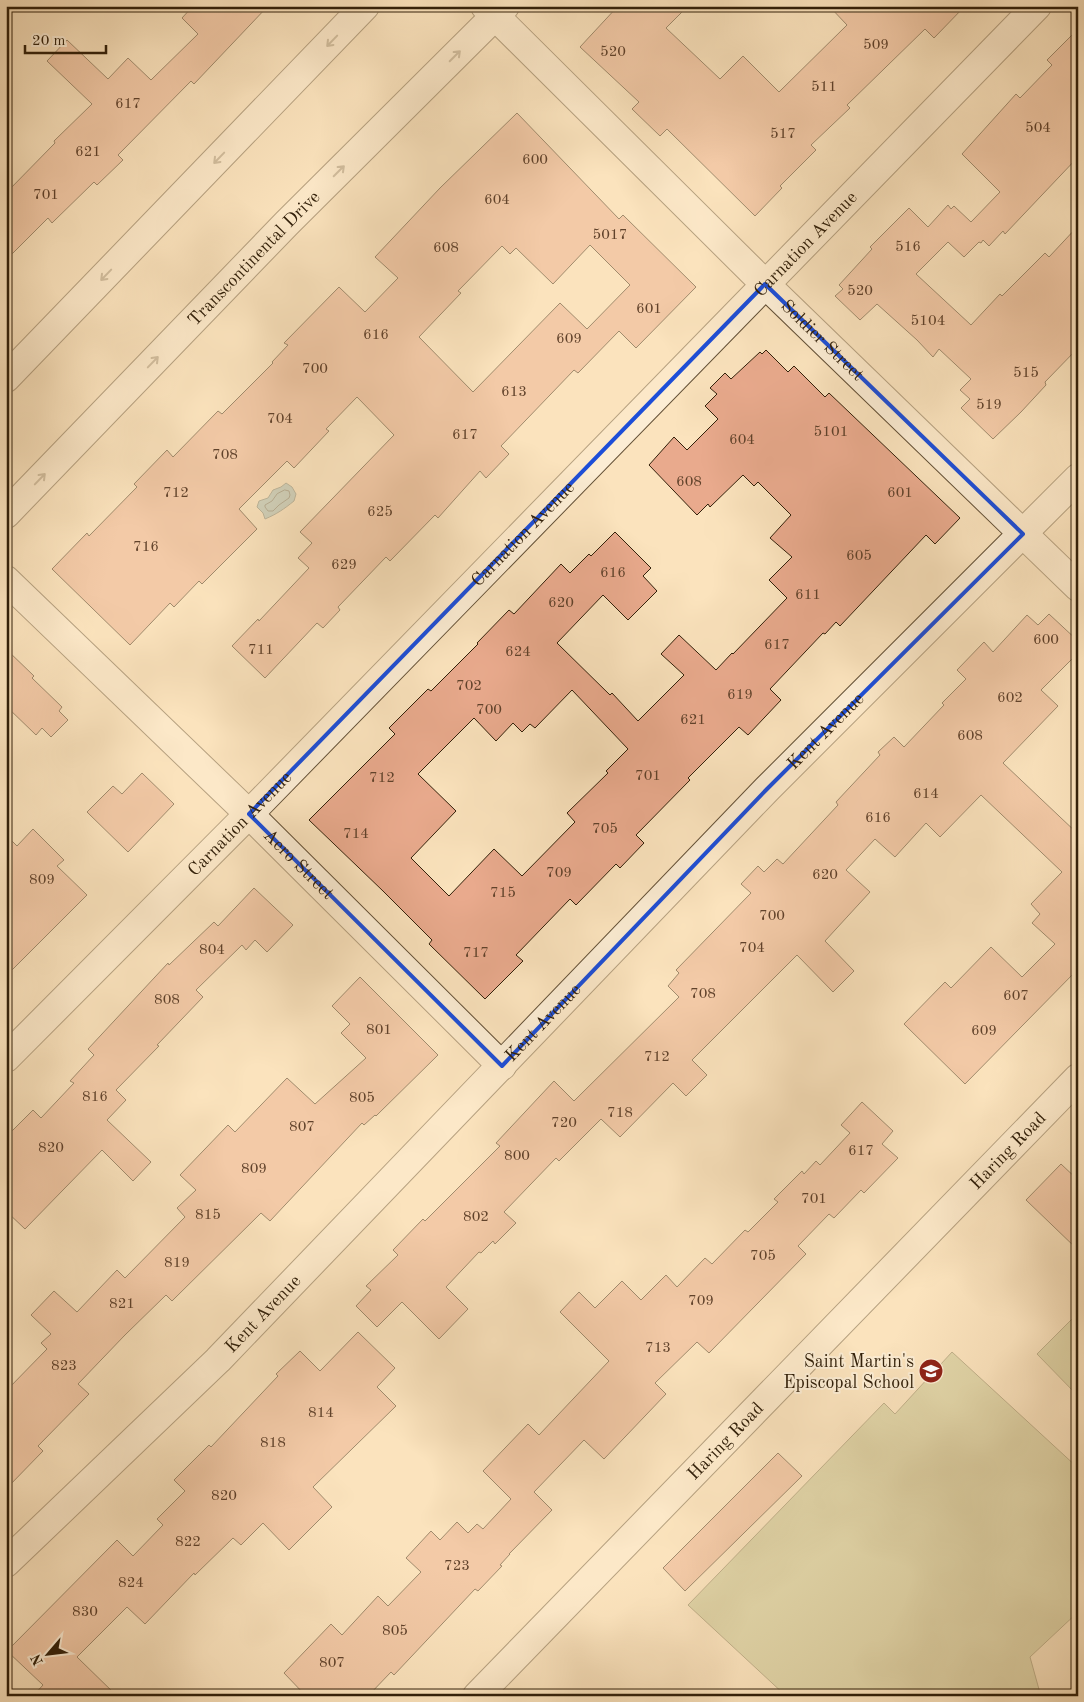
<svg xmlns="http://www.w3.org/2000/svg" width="1084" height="1702" font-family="'Old Standard TT',serif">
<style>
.garden{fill:#c1c38f;stroke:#7a724c}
.water{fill:#a0bdb8;stroke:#747e72}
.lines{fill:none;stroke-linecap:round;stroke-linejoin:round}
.shore{stroke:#696e61;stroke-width:1}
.building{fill:#e9aa8d;stroke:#32200a;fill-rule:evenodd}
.minor-casing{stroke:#645137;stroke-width:30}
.minor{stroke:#fcedd4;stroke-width:28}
.oneway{stroke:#a19179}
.marked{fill:none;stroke:#1d4ed8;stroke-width:4;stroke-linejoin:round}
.labels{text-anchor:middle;stroke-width:4;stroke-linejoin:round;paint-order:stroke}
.number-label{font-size:15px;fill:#60422b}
.street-label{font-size:18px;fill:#32200a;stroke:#fcedd4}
.poi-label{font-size:18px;fill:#32200a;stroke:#fcedd4;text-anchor:end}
</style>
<rect width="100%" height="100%" fill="#fbe3bd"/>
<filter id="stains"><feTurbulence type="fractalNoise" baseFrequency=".004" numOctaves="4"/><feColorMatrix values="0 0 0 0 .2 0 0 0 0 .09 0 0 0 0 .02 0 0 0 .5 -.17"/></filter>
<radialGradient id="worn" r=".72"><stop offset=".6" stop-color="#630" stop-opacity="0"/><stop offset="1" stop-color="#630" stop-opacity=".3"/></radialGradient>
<path class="garden" d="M1078 1313V1392L1076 1394 1037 1354Z
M952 1352 1078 1468V1612L1030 1657 1040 1693 1037 1696H786L688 1605 884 1403 895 1414Z"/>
<path class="water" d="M286 483 292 487 296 494 294 501C284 509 277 514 265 519L263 513 257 507 259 501 268 498 273 490 281 487Z"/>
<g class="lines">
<path class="shore" d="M285 490 289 491 290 495 289 498 279 505 273 511H268L265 507V505L272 501 277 494Z"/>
</g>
<path class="building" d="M193 6H268L194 84 191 81 118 155 123 160 97 185 94 182 52 223 48 218 6 260V193L55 143 54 141 92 104 47 61 67 40 108 79 128 58 151 80 198 34 182 18Z
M618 6H688L666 28 720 79 743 56 779 92 847 25 829 6H965L934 38 925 29 847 105 850 108 811 145 816 150 780 186 782 188 755 216 667 129 660 136 632 109 639 102 580 47Z
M1078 29V157L1005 234 1003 231 989 246 983 240 981 243 979 242 964 257 948 242 916 274 971 325 1000 294 1002 296 1045 253 1049 257 1078 226V348L1045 382 1046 385 1021 412 993 439 961 408 970 399 960 390 971 379 939 349 933 357 917 340 877 304 860 320 835 296 843 289 839 285 872 249 870 247 909 208 928 227 948 205 951 209 954 206 971 222 1000 192 962 154 1016 94 1020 98 1052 65 1047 60Z
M517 113 619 219 623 215 696 287 636 348 619 331 578 373 574 370 501 446 509 454 486 478 480 471 438 518 435 515 390 561 386 557 338 607 340 610 323 628 317 623 265 678 232 646 258 619 259 621 309 568 298 558 312 543 300 532 394 435 357 397 326 429 329 431 294 468 287 461 239 509 257 529 202 584 199 581 174 607 170 603 130 645 52 569 87 533 89 536 137 487 134 484 167 450 173 457 218 411 222 414 273 363 272 362 288 345 284 343 339 287 365 312 398 278 375 257 440 188ZM590 245 630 285 587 329 560 303 473 392 419 337 461 293 458 291 502 246 510 254 516 248 553 284Z
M766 350 788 372 794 366 825 397 829 393 960 518 935 544 926 535 840 626 836 622 825 634 823 633 770 689 781 700 748 735 739 727 688 778 690 780 636 835 644 843 620 868 616 864 576 905 570 899 516 955 523 961 485 999 429 944 432 940 383 891 309 820 395 734 389 728 428 689 431 691 478 644 477 643 509 610 514 614 561 564 570 573 589 554 591 556 615 532 651 568 643 576 657 591 628 620 603 595 557 643 610 695 612 693 638 721 684 675 661 654 679 635 716 670 732 653 733 654 787 598 769 580 792 557 770 538 791 515 758 482 754 486 743 475 710 507 708 504 697 515 649 465 674 437 687 450 718 419 705 406 717 394 710 388 725 373 731 379 760 352 762 354ZM572 690 628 749 606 771 608 773 567 813 575 822 522 876 494 849 449 896 411 858 456 811 418 774 474 718 496 741 513 723 522 732 530 724 535 728Z
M1049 614 1078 641V653L1041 690 1058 706 1003 763 1078 834V969L965 1084 904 1024 945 982 951 988 991 947 1022 977 1055 944 1032 923 1040 914 1031 904 1062 872 981 795 940 837 926 823 895 857 875 839 846 870 870 892 825 941 854 971 833 992 797 955 692 1060 707 1075 686 1096 673 1083 620 1137 601 1119 559 1161 556 1158 504 1212 516 1223 495 1244 493 1241 481 1253 479 1252 446 1287 468 1309 439 1339 402 1302 377 1327 356 1306 371 1290 366 1286 398 1255 393 1250 423 1219 425 1221 500 1146 496 1143 554 1081 574 1101 679 997 668 986 679 973 676 970 751 893 741 884 758 866 764 872 777 859 783 864 838 805 836 802 880 755 878 752 894 737 904 747 944 705 942 703 966 679 957 670 984 642 993 652 1027 615 1038 625Z
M6 649 34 676 32 678 62 707 59 711 68 720 51 737 42 728 36 735 6 706Z
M142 773 174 804 128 852 87 812 113 786 122 794Z
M33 829 64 860 57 866 87 895 6 976V835L17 846Z
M254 888 293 925 267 952 255 940 246 950 242 945 196 990 203 997 157 1045 159 1046 116 1090 126 1100 107 1120 151 1162 133 1181 102 1150 25 1229 6 1211V1137L33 1110 41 1118 74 1083 70 1081 94 1055 88 1049 168 963 169 965 214 922 218 926Z
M360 977 438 1055 376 1116 375 1115 364 1125 362 1123 270 1221 261 1213 172 1301 166 1295 125 1335 78 1384 89 1394 38 1446 43 1451 6 1489V1391L47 1349 41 1343 51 1334 31 1315 54 1291 77 1312 117 1270 125 1278 185 1217 177 1208 196 1190 180 1175 228 1125 235 1132 287 1078 315 1104 366 1058 341 1033 350 1024 332 1006Z
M862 1102 893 1131 882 1144 898 1158 864 1193 861 1190 834 1218 829 1214 798 1246 806 1254 709 1353 697 1342 655 1383 666 1394 604 1459 584 1440 534 1492 552 1510 509 1554H510L500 1565 502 1566 478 1591 475 1589 394 1675 391 1672 368 1696H306L284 1673 331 1624 342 1635 378 1596 388 1606 421 1572 406 1558 431 1531 440 1540 457 1522 468 1533 477 1524 483 1529 511 1499 483 1471 528 1424 539 1435 609 1361 560 1312 579 1292 595 1308 622 1281 641 1300 666 1275 677 1287 705 1258 712 1264 745 1230 748 1232 778 1202 774 1199 802 1171 804 1174 816 1161 820 1165 850 1133 841 1125Z
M1061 1164 1078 1180V1250L1026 1200Z
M358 1332 395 1368 377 1387 396 1406 313 1487 332 1507 289 1550 263 1523 241 1545 233 1538 195 1575 194 1573 145 1624 127 1607 77 1657 117 1696H33L43 1685 7 1651 117 1540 133 1556 163 1525 157 1519 185 1491 174 1480 209 1445 211 1447 278 1376 276 1374 300 1351 320 1371Z
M778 1453 802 1476 685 1591 663 1568Z"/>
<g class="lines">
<defs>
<g id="minor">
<path id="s1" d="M485 6 765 284 1078 587"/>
<path d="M6 378 365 6"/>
<path id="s2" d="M6 514 287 223 505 6"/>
<path id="s3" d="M6 580 249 814 502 1066"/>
<path id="s4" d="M6 1058 249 814 1037 6"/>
<path id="s5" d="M6 1563 218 1360 767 789 1078 478"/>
<path id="s6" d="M477 1696 1078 1078"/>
</g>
</defs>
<use href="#minor" class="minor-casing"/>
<use href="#minor" class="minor"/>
</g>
<defs><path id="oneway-shaft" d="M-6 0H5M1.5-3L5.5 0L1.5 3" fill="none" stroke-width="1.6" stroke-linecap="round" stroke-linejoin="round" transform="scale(1.25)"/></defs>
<g class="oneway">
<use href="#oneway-shaft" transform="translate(332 41) rotate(134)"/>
<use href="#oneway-shaft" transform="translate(455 56) rotate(-45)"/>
<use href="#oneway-shaft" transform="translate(219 158) rotate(134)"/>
<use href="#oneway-shaft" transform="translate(339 171) rotate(-45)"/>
<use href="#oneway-shaft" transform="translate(106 275) rotate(134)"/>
<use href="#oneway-shaft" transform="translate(153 362) rotate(-46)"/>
<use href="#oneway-shaft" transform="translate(40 479) rotate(-46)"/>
</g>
<path d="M0 0H1084V1702H0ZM765 284 1023 534 767 789 502 1066 249 814Z" fill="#fbe3bd" fill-opacity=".55" fill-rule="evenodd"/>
<path class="marked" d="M765 284 1023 534 767 789 502 1066 249 814Z"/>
<defs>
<symbol id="school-disc" viewBox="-11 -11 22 22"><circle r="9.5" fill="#8f2418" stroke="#fcedd4"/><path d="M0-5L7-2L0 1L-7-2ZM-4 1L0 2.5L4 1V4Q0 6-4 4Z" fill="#fff"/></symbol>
</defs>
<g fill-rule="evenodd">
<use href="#school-disc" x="917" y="1357" width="28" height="28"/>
</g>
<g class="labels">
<g class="number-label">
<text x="876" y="49">509</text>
<text x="613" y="56">520</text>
<text x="824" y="91">511</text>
<text x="128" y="108">617</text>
<text x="1038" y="132">504</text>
<text x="783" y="138">517</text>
<text x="88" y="156">621</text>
<text x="535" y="164">600</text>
<text x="46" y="199">701</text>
<text x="497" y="204">604</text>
<text x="610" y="239">5017</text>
<text x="908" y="251">516</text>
<text x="446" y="252">608</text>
<text x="860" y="295">520</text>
<text x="649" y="313">601</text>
<text x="928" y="325">5104</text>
<text x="376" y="339">616</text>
<text x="569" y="343">609</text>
<text x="315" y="373">700</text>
<text x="1026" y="377">515</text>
<text x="514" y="396">613</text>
<text x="989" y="409">519</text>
<text x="280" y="423">704</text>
<text x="831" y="436">5101</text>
<text x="465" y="439">617</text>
<text x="742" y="444">604</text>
<text x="225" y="459">708</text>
<text x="689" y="486">608</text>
<text x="176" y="497">712</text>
<text x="900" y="497">601</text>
<text x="380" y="516">625</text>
<text x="146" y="551">716</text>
<text x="859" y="560">605</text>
<text x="344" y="569">629</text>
<text x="613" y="577">616</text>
<text x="808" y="599">611</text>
<text x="561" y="607">620</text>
<text x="1046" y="644">600</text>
<text x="777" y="649">617</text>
<text x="261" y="654">711</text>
<text x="518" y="656">624</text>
<text x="469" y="690">702</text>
<text x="740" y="699">619</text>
<text x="1010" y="702">602</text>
<text x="489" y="714">700</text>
<text x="693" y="724">621</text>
<text x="970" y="740">608</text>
<text x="648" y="780">701</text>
<text x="382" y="782">712</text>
<text x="926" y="798">614</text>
<text x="878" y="822">616</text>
<text x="605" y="833">705</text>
<text x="356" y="838">714</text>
<text x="559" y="877">709</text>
<text x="825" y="879">620</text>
<text x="42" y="884">809</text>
<text x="503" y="897">715</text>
<text x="772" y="920">700</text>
<text x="752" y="952">704</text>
<text x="212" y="954">804</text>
<text x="476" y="957">717</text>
<text x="703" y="998">708</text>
<text x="1016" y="1000">607</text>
<text x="167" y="1004">808</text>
<text x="379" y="1034">801</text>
<text x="984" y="1035">609</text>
<text x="657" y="1061">712</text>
<text x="95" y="1101">816</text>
<text x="362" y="1102">805</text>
<text x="620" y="1117">718</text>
<text x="564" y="1127">720</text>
<text x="302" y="1131">807</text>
<text x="51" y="1152">820</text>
<text x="861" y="1155">617</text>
<text x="517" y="1160">800</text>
<text x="254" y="1173">809</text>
<text x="814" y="1203">701</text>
<text x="208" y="1219">815</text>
<text x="476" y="1221">802</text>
<text x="763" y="1260">705</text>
<text x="177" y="1267">819</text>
<text x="701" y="1305">709</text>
<text x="122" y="1308">821</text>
<text x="658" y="1352">713</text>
<text x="64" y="1370">823</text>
<text x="321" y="1417">814</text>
<text x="273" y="1447">818</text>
<text x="224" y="1500">820</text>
<text x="188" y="1546">822</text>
<text x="457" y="1570">723</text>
<text x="131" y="1587">824</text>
<text x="85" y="1616">830</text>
<text x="395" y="1635">805</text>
<text x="332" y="1667">807</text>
</g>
<g class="street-label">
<text dy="6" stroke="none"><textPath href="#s4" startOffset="1141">Carnation Avenue</textPath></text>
<text dy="6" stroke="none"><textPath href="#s2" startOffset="356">Transcontinental Drive</textPath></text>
<text dy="6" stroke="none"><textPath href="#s1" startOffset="475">Soldier Street</textPath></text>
<text dy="6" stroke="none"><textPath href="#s4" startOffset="736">Carnation Avenue</textPath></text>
<text dy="6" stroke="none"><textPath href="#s5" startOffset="1168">Kent Avenue</textPath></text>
<text dy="6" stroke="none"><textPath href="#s4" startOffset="331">Carnation Avenue</textPath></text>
<text dy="6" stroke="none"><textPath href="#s3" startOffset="408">Aero Street</textPath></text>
<text dy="6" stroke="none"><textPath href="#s5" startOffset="762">Kent Avenue</textPath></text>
<text dy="6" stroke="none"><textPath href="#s6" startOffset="761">Haring Road</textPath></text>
<text dy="6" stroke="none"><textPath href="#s5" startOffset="358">Kent Avenue</textPath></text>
<text dy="6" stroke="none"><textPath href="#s6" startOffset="356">Haring Road</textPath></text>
</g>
<g class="poi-label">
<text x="914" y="1367">Saint Martin's<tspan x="914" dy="21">Episcopal School</tspan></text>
</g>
</g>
<rect width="1084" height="1702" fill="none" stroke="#fbe3bd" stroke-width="25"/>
<rect x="8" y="8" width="1069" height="1687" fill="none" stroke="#32200a" stroke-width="2.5"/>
<rect x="12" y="12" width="1059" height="1677" fill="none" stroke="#32200a"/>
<g transform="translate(48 1654) rotate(242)" stroke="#fcedd4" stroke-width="4" paint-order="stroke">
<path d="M0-4L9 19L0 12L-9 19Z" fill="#32200a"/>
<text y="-8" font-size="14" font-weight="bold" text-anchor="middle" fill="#32200a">N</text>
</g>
<path d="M25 45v8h81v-8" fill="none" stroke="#32200a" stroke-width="2.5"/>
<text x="32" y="45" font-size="15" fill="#32200a" stroke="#fcedd4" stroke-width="4" paint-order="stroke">20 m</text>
<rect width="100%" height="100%" filter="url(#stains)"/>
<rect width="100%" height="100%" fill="url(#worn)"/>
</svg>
